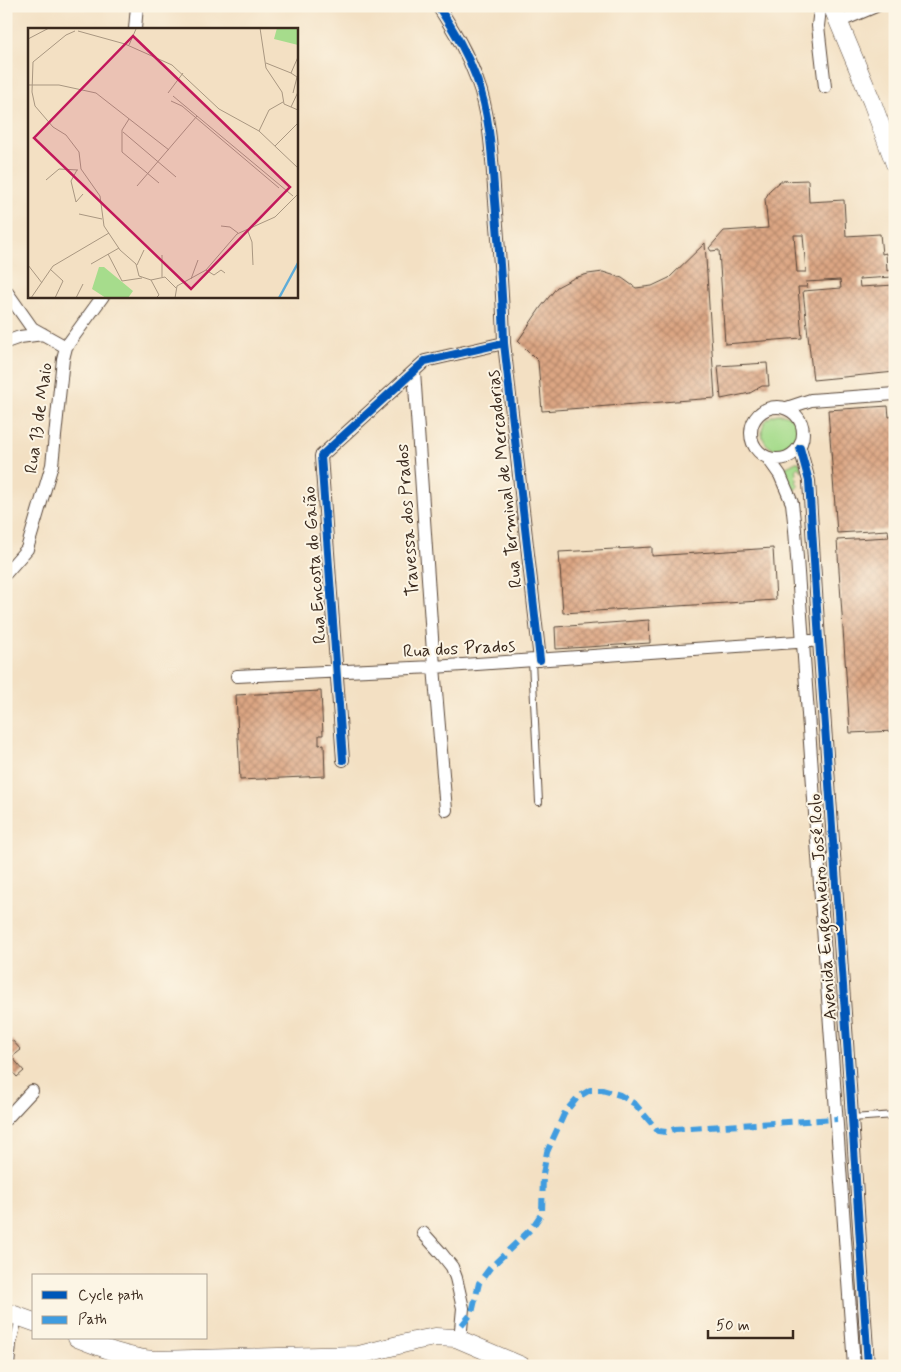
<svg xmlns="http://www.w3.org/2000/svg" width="901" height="1372" font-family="Mynerve,sans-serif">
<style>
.green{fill:#a6dc8c;stroke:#708355}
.building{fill:url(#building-cross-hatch);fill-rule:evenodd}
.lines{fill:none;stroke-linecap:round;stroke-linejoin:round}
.lane-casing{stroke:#574537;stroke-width:8}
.street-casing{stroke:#574537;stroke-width:14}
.secondary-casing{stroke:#574537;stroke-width:19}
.lane{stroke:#fff;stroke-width:6}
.street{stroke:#fff;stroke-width:12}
.secondary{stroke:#fff;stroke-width:18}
.quiet{stroke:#3f9ce0;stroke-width:6;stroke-dasharray:12 6;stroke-linecap:butt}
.cycleway-casing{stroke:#fcf5e5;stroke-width:11}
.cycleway{stroke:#0057b8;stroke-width:8}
.labels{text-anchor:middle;stroke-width:4;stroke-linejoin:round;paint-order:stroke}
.street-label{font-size:18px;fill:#3b2a1e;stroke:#fcf5e5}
.inset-river{fill:none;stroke:#5facd8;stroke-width:2.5}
.inset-road{fill:none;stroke:#a99781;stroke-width:1}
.view{fill:#c2185b;fill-opacity:0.15;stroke:#c2185b;stroke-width:2.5}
.inset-edge{fill:none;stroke:#3b2a1e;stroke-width:2.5}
</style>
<defs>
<pattern id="building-cross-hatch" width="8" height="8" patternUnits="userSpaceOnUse" patternTransform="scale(1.25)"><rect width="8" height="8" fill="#dca683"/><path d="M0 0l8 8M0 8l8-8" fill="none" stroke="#b4876b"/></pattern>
</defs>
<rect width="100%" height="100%" fill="#fcf5e5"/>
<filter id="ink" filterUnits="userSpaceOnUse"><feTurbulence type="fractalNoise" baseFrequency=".02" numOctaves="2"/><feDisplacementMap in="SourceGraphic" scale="10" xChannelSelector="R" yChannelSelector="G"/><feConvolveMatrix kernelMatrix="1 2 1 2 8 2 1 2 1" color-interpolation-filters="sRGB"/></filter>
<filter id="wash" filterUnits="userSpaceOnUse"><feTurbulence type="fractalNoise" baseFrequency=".0096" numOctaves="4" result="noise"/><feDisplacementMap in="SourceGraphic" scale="20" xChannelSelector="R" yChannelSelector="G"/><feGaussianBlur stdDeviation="1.12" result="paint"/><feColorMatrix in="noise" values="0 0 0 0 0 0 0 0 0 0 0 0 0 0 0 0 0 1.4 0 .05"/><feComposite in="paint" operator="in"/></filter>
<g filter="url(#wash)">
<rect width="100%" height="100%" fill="#f3e0c3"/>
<path class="green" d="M762 432a18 18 0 1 1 36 0a18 18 0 1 1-36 0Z
M796 462H799L803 472 798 467 795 470 798 473 795 476 798 479 796 482 799 485 794 491 797 494 794 498 783 469Z"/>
<g id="blocks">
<path class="building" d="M808 180 809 202 844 200 846 236 880 234 882 254 886 253 887 271 893 270V277L859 279 860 287 895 285V372L813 380 803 291 841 288 840 280 806 282 807 287H798L802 338 725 344 719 250 711 251 709 248 724 231 768 228 765 199 770 190 780 181ZM794 235H803L806 272H797Z
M705 243 715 398 542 411 538 361 518 341 541 307 557 287 574 278 588 274 603 272 622 278 636 288 652 286 669 278Z
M767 363 769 386H762L750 393 721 399 718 366Z
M888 406 889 417 895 416V731L850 733 837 540 889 537 888 530 837 533 828 410Z
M652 547V556L773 548 776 600 563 613 559 552Z
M649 620 650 643 556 649 555 627Z
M321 691 323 735H319V745L324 744 325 776 240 780 236 695Z
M12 1040 21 1050 12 1057 24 1071 17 1077 6 1064V1045Z"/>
</g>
</g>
<g filter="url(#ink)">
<use href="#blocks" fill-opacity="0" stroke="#574537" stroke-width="1"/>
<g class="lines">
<defs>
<path id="lane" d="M532 661 539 802
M852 1118 895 1115
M11 1366 13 1344 19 1318"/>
<path id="street" d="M438 6C454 31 467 52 477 80 491 116 492 163 495 201 499 248 503 295 504 343L540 660
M821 6 820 9 818 26 825 87
M838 22 876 6
M135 29 137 6
M6 291 32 328 66 347
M6 342 20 337 43 334
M414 371 434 667 446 810
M751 433a26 26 0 1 1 52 0a26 26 0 1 1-52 0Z
M787 408 811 400 895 394
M800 448 809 481 819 640 849 1071 868 1366
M768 458 780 475 792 503 795 530 854 1366
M6 573 27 549 52 465 63 359 66 347 103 296
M237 676 434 667 811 641
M343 760 321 456 425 361 504 343
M6 1119 32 1091
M423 1233 441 1253 452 1267 456 1278 463 1308 460 1340"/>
<path id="secondary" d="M832 6 872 102 895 164
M6 1312 34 1322
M77 1338C102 1348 128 1358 155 1360L359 1355 414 1341 435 1337 456 1338 522 1366"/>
</defs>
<use href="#lane" class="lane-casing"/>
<use href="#street" class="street-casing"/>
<use href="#secondary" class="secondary-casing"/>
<use href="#lane" class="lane"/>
<use href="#street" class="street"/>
<use href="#secondary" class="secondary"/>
<path class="quiet" d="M462 1325 472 1313 479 1283 490 1268 531 1229 542 1213 543 1174 547 1152 565 1112 578 1097 590 1090H602L620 1095 635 1104 658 1131 667 1132 675 1129 837 1119"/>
<defs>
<path id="cycleway" d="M438 6C454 31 467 52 477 80 491 116 492 163 495 201 499 248 503 295 504 343L540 660
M800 448 809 481 819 640 849 1071 868 1366
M343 760 321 456 425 361 504 343"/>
</defs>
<use href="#cycleway" class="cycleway-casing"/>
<use href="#cycleway" class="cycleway"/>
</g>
</g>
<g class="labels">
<g class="street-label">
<text transform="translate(38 418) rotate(-82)" y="6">Rua 13 de Maio</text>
<text transform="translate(504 479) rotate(-96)" y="6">Rua Terminal de Mercadorias</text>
<text transform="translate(407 520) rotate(-94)" y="6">Travessa dos Prados</text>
<text transform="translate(314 565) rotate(-94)" y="6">Rua Encosta do Gaião</text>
<text transform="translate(459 648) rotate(-3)" y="6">Rua dos Prados</text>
<text transform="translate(822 907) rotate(-94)" y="6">Avenida Engenheiro José Rolo</text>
</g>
</g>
<g transform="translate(28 28)">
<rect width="270" height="270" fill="#f3e0c3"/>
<path d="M249 0H270V17L246 11ZM71 239H76L105 263 100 270H78L64 261Z" fill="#a6dc8c"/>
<path class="inset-river" d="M251 270 270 235"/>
<path class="inset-road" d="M232 0 238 40 254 64 256 76 270 82M47 3 38 7 5 34 4 64 7 78 25 99 38 107 51 124 53 141 72 168 76 198 92 222 108 236 111 248 123 252 137 249 148 260M50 3 97 16 144 37 191 81 231 103 270 140M0 11 21 0M101 17 108 1M238 35 263 45 270 29M263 45 269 49 265 65M0 57H31L68 65 141 122M140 65 155 45M145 68 265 168M143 73 154 78 251 160M263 79 270 64M101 91 94 102V124L131 155M231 103 241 82 255 74M95 104 148 149M247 118 270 95M49 142 43 153 48 174 55 166M18 152 31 141 50 142M109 158 169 88M51 186 74 191M193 198 202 199 210 205M219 201 224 214 225 237M80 226 94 253 114 250M134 227V249M63 236 91 220M0 237 14 255M109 237 116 222M22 241 35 253 27 270M178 242 186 247 193 242 197 245M163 251 170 232M123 252 131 267 128 270M3 270 25 238 81 205M48 270 55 256M147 270 149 258 178 242 209 206 247 189 270 166"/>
<path class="view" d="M105 8 262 159 163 261 6 110Z"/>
<rect width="270" height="270" class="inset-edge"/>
</g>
<rect width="901" height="1372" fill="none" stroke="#fcf5e5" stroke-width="25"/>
<rect x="32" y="1274" width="175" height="65" fill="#fcf5e5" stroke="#afa495"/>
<rect x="42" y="1291" width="25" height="8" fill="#0057b8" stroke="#afa495"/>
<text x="78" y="1300" font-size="15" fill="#3b2a1e">Cycle path</text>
<rect x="42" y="1316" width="25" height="8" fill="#3f9ce0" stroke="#afa495"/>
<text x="78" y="1324" font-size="15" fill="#3b2a1e">Path</text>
<path d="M708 1330v8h85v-8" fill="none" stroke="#3b2a1e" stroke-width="2.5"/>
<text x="716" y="1330" font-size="15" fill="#3b2a1e" stroke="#fcf5e5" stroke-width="4" paint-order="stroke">50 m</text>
</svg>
